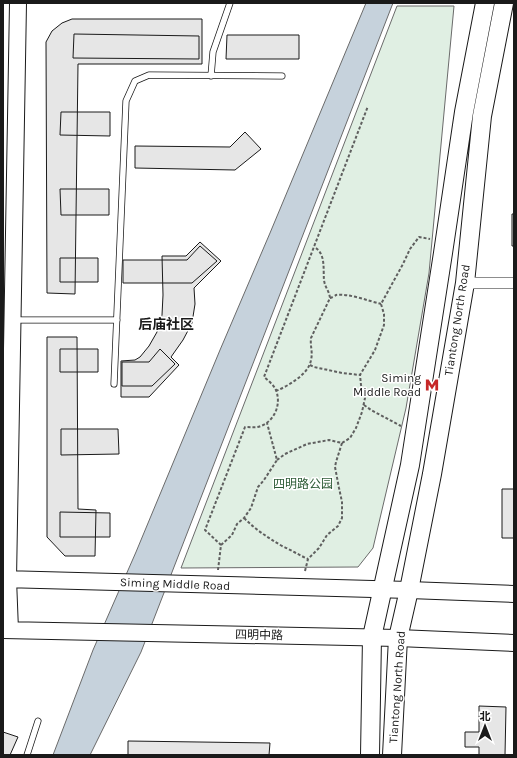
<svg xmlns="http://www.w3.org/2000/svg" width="517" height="758" font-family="Karla,'Noto Sans SC',sans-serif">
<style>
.green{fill:#e0efe3;stroke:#6a6a6a}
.water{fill:#c6d2dc;stroke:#6a6a6a}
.building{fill:#e6e6e6;stroke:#1a1a1a}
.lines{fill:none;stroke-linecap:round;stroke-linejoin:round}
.lane-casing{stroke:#1a1a1a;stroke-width:7}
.street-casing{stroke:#1a1a1a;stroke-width:12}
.secondary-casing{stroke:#1a1a1a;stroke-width:18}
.primary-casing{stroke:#1a1a1a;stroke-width:20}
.path{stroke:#5f5f5f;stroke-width:2;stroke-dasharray:3 2;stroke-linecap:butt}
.lane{stroke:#fff;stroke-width:5.5}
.street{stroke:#fff;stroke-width:11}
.secondary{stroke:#fff;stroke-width:16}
.primary{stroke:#fff;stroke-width:18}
.labels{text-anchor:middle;stroke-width:3;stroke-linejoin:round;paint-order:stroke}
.street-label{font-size:12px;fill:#1a1a1a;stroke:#fff}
.poi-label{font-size:12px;fill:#1a1a1a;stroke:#fff;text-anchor:end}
.park-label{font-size:12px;fill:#2b5a34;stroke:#fff}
.quarter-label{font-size:14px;font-weight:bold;fill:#1a1a1a;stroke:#fff}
</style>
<rect width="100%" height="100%" fill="#fff"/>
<path class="green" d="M397 6H454L429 273 406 408 373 548 358 567 181 568Z"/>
<path class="water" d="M366 3H393L141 652 90 755H53L93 650 136 552 220 350 270 233Z"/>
<path class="building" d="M72 19H202V64H78L75 294 47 293 46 42 52 31 62 23Z
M74 34 199 36V59L73 58Z
M227 35H299V59H226Z
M61 112H110V136L60 135Z
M245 132 261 149 235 170 135 168V146L230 147Z
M60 189H109V215H61Z
M512 214H514V246H512Z
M200 242 221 261 194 288 195 304 192 323 183 340 171 357 179 365 149 397H121V361L135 360 140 357 149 346 157 332 162 315 163 295 162 256H186Z
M200 246 217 261 192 283H123V260H187Z
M60 258H98V282H60Z
M47 337H77L78 509 96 510 95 556H65L47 537Z
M60 349H98V372H60Z
M160 349 175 364 152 386H122V362H149Z
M61 429H118L119 454 61 455Z
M502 489H514V538H502Z
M60 512 110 513V537H60Z
M479 706 506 707 505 755H479V747H465V732H479Z
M3 732 18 737 10 755H3Z
M128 741 270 743 269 755H128Z"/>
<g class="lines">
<defs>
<path id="lane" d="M211 76 213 52 230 3
M13 320H117
M114 384 126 101 135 81 149 75 282 76
M27 755 38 721"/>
<path id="street" d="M465 283H514"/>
<path id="secondary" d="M3 579 409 590 514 594
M3 630 398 638 514 643
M10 630 8 579 18 3"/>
<path id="primary" d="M370 755 372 637 410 465 443 253 464 112 485 3
M392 755 398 638 409 590 432 474 465 283 482 116 504 3"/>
</defs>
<use href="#lane" class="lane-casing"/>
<use href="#street" class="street-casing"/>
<use href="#secondary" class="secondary-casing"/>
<use href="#primary" class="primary-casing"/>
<path class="path" d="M330 298C331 298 335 296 336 295 348 293 369 301 381 304
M310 365 314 367 342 373 360 375
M276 391C288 386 309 374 311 360 313 352 310 346 311 338L330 298C329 290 325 288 324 280 323 269 326 253 314 247
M364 405 371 410 401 426
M277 460 285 454 307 444 329 440 342 443 350 438 356 428 362 412 365 398 361 385 360 375 375 350 384 325V314L381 304 403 264 410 249 419 237 430 239
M244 518C256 530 267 537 282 546 291 550 299 555 308 559
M221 545 232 535 237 524 244 518 251 508 258 487 264 480 277 460 267 423
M218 570 221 545 205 530 245 427C251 427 256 428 261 426 276 420 282 402 275 388 272 384 268 380 264 377L368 106
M305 571 308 559 319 548 327 535 338 526 342 518V502L339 488 335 467 336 462 342 443"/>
<use href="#lane" class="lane"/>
<use href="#street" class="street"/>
<use href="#secondary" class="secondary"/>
<use href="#primary" class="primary"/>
</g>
<defs>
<symbol id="metro-bare" viewBox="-9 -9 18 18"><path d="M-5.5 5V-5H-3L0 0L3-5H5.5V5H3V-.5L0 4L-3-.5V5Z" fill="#c62828" stroke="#fff" stroke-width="2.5" paint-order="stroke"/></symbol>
</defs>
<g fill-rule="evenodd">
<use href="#metro-bare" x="422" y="375" width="20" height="20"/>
</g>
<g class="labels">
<g class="street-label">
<text transform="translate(457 320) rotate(-81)" y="4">Tiantong North Road</text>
<text transform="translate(175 584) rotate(2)" y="4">Siming Middle Road</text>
<text transform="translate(259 635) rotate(1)" y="4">四明中路</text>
<text transform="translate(397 687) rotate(-86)" y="4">Tiantong North Road</text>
</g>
<g class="poi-label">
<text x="421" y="382">Siming<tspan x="421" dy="14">Middle Road</tspan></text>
</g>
<g class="park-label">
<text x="303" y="488">四明路公园</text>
</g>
<g class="quarter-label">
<text x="166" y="329">后庙社区</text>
</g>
</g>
<rect width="517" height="758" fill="none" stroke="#1a1a1a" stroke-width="8"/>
<g transform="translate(485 726)" stroke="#ffffff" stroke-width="3" paint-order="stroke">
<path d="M0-3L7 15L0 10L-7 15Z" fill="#1a1a1a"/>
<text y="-6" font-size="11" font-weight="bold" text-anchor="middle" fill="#1a1a1a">北</text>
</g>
</svg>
